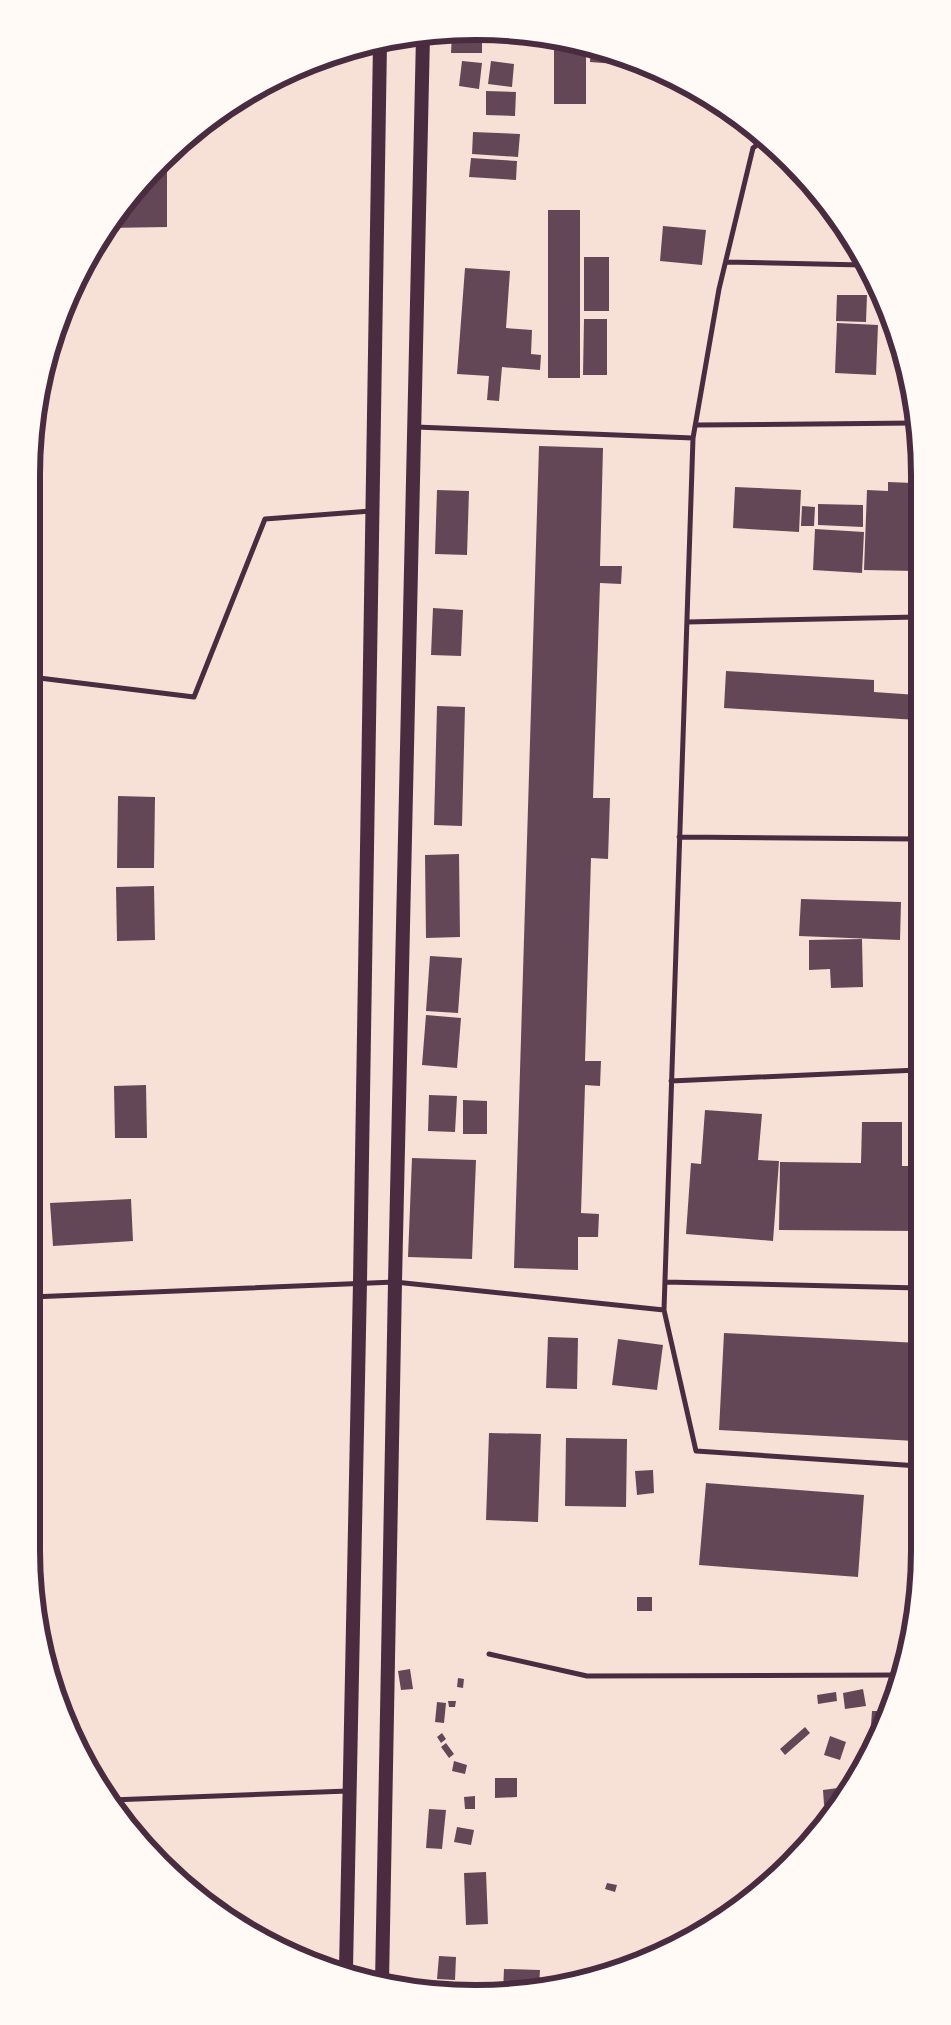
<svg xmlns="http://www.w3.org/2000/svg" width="951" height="2025" font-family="'PT Sans',sans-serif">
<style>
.building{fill:#644757}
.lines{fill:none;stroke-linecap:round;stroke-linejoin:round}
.minor{stroke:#4a2c40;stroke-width:5}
.trunk{stroke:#4a2c40;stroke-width:14}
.rim{fill:none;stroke:#4a2c40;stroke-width:6}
</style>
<rect width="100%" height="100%" fill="#f7e1d7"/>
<path class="building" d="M465 32 482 33V53H451L452 34Z
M554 39 586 47V104H554Z
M591 48 616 56V64L590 62Z
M462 61 482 63 479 89 459 86Z
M491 61 514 64 512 87 488 84Z
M486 91 516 92 515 116 486 115Z
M473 132 520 134 518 157 472 154Z
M471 158 517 161 516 180 469 177Z
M158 165H167V227L107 228Z
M548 210H580V378H548Z
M663 226 706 230 702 265 660 261Z
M584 257H609V311H584Z
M465 268 510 271 506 328 532 330 531 354 541 355 540 370 502 367 499 401 487 400 489 376 457 374Z
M837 295H867L866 322 836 321Z
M584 319H607V375H583Z
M837 323 878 325 876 375 835 373Z
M539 446 603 448 600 566H622L621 584 600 583 593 798H610L608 859 591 858 585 1061H601L600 1086 585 1085 581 1213 599 1214 598 1237H578V1270L514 1268Z
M888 482 913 483 912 491H916V571L864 570 867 490 888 491Z
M735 487 801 490 799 532 733 528Z
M437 490 469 491 467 555 435 554Z
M818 504 863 505V527L818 525Z
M802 506 815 507 814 526H801Z
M815 529 864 532 862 573 813 570Z
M433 608 463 610 461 656 431 655Z
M726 671 874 680V692L917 695V720L724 708Z
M437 706 465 707 462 826 434 825Z
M118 796 155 797 154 868H117Z
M31 797H33V844H31Z
M459 854 460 937 426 938 425 855Z
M154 886 155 940 117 941 116 887Z
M801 899 901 902 900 940 799 936Z
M862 939 863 987 831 988 830 969 809 970V940Z
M430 956 462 958 458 1013 426 1011Z
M426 1015 461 1018 457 1068 422 1065Z
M146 1085 147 1138H115L114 1086Z
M429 1095 457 1096 455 1132 428 1131Z
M463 1100 487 1101V1134H463Z
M705 1110 762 1114 758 1160 779 1161 773 1241 686 1234 691 1163 701 1164Z
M862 1122H902V1166H918L919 1231 779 1230 780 1162 861 1163Z
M412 1158 476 1160 472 1259 408 1257Z
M131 1199 133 1241 53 1246 50 1203Z
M724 1333 919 1343 915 1441 719 1430Z
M548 1337 578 1338 577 1389 546 1388Z
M618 1339 663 1345 657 1390 612 1385Z
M489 1433 541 1434 538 1522 486 1520Z
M566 1438 627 1439 626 1507 565 1506Z
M653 1470 654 1493 637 1495 635 1471Z
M706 1483 864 1495 858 1577 699 1565Z
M637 1597H652V1611H637Z
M410 1669 413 1689 401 1690 398 1671Z
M458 1678 464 1679 463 1688 457 1687Z
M863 1689 866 1706 845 1709 843 1693Z
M836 1692 837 1701 818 1704 817 1695Z
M448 1701H456L455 1707H449Z
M437 1702 446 1703 444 1723 435 1722Z
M872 1711H880V1725H871Z
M805 1727 810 1733 785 1755 780 1749Z
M442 1733 446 1739 441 1743 437 1737Z
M830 1736 846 1742 840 1760 824 1755Z
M446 1743 454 1754 449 1758 441 1747Z
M454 1761 467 1765 465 1774 452 1771Z
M495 1778H517V1797L495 1798Z
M838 1788 839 1796 834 1804 824 1805 823 1790Z
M475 1796V1809H465L464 1797Z
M429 1809 446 1810 442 1849 426 1848Z
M457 1827 474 1830 471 1845 454 1842Z
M486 1872 488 1924 466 1925 464 1873Z
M607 1883 617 1885 615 1892 605 1889Z
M439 1956 456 1957 455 1980 437 1979Z
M504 1969 540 1970 539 1987 503 1991Z
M544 1979 561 1982 560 1985 543 1987Z"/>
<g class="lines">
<path class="minor" d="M763 140 753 148 719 289 693 438 664 1310 696 1451 919 1466
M726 262 863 265
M696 425 916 423
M416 427 693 438
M687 622 917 617
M31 677 194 697 265 519 371 511
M679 837 917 839
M671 1081 918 1070
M665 1282 919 1288
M31 1297 395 1282 664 1310
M489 1654 587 1676 899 1675
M111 1800 348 1791"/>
<path class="trunk" d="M346 1969 360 1282 380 43
M382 1983 395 1282 423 36"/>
</g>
<path d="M0 0H951V2025H0ZM475 40H476A435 435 0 0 1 911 475V1550A435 435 0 0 1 476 1985H475A435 435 0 0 1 40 1550V475A435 435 0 0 1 475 40Z" fill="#fffaf5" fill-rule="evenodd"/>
<path class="rim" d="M475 40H476A435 435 0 0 1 911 475V1550A435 435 0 0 1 476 1985H475A435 435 0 0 1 40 1550V475A435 435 0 0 1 475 40Z"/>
</svg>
